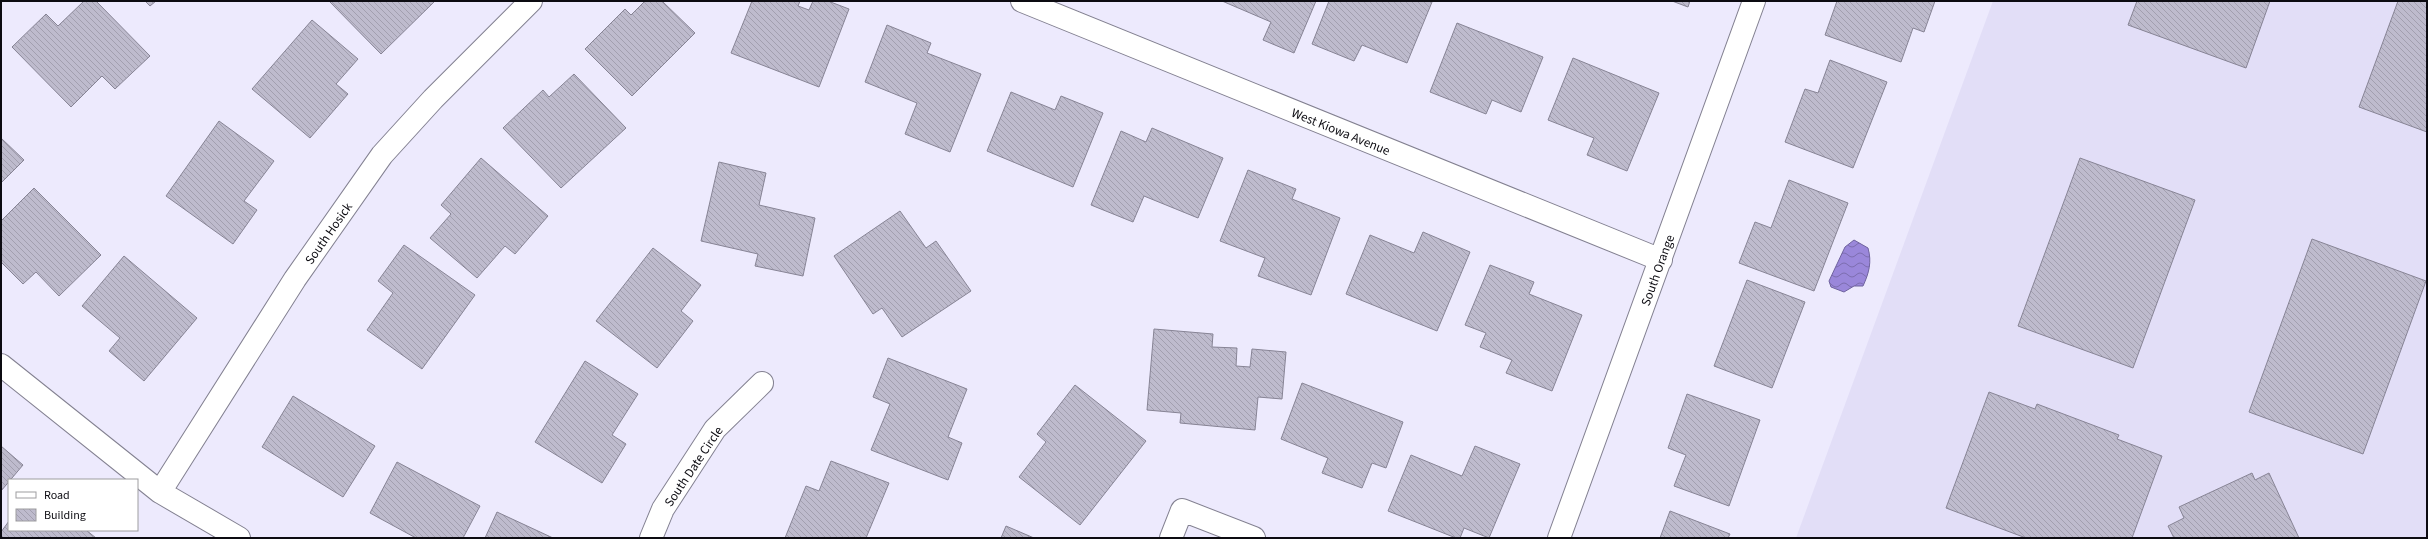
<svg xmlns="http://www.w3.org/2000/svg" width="2428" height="539" font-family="'Source Sans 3',sans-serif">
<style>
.built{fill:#e2def7}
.water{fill:url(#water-waves);stroke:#6f629e}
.building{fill:url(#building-back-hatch);stroke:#878495}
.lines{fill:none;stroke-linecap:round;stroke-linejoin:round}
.minor-casing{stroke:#838191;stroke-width:24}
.minor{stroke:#fff;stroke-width:22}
.labels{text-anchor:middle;stroke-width:3;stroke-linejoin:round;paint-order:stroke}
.street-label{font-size:13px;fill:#0c0b11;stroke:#fff}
</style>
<defs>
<pattern id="water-waves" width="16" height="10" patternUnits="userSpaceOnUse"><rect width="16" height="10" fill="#9a87da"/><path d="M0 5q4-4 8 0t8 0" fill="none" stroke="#7c6daf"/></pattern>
<pattern id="building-back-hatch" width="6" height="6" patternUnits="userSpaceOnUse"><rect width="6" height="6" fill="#bebbcd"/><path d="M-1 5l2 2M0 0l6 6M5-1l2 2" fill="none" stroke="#a29faf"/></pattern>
</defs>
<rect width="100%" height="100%" fill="#edeafd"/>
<path class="built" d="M1993 1H2427V538H1796Z"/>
<path class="water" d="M1854 240 1868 248C1872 262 1869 273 1863 286H1854L1844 292 1831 287 1829 281 1845 247Z"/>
<path class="building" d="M84 1H96L150 56 115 89 102 76 71 107 12 47 46 14 58 26Z
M145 1H156L150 6Z
M329 1H435L381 54Z
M645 1H662L695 33 632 96 585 49 625 9 631 15Z
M752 1H800L798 6 809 10 813 1H828L849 9 819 87 731 53Z
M1222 1H1316L1294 53 1263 40 1271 22Z
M1329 1H1430L1432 2 1407 63 1362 45 1354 61 1312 44Z
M1672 1H1690L1688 7Z
M1837 1H1935L1924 32 1913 28 1901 62 1825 35Z
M2137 1H2270L2246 68 2128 25Z
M2398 1H2427V132L2359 107Z
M312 20 358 59 336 84 348 94 310 138 252 89Z
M1457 23 1543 57 1521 112 1492 100 1486 114 1430 92Z
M887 25 931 43 927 53 981 74 950 152 905 134 917 103 865 82Z
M1573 58 1659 93 1627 171 1587 155 1594 138 1548 120Z
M1830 60 1887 82 1853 168 1785 142 1805 89 1818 93Z
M574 74 626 128 561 188 503 128 543 90 549 97Z
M1011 92 1055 110 1061 96 1103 113 1073 187 987 151Z
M219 121 274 161 244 201 257 210 233 244 166 196Z
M1152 128 1223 158 1198 218 1144 196 1133 222 1091 205 1121 131 1146 142Z
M1 138 24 160 1 183Z
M481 158 548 216 515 254 505 246 477 278 430 238 451 214 441 205Z
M2080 158 2195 200 2133 368 2018 326Z
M719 162 766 173 759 205 815 218 803 276 755 266 758 254 701 241Z
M1248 170 1296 189 1292 199 1340 218 1311 295 1258 276 1265 258 1220 241Z
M1789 180 1848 203 1814 291 1739 263 1755 222 1771 228Z
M34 188 101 255 59 296 36 272 23 284 1 262V221Z
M900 211 926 248 936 241 971 291 902 337 882 308 873 314 834 256Z
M1423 232 1470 252 1437 331 1346 294 1370 235 1414 253Z
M2312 239 2426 281 2363 454 2249 412Z
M404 245 475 295 422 369 367 330 393 293 378 281Z
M653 248 701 285 681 311 693 321 657 368 596 321Z
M124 256 197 318 144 381 109 351 120 338 82 306Z
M1490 265 1534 282 1529 294 1582 315 1552 391 1506 373 1512 360 1480 347 1486 333 1465 325Z
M1747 280 1805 302 1772 388 1714 366Z
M1154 329 1213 334 1212 347 1237 348 1236 366 1250 367 1252 349 1286 352 1282 399 1258 397 1255 430 1180 423 1181 413 1147 410Z
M888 358 967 389 948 437 962 443 948 480 871 450 890 404 873 397Z
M585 361 638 394 612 435 626 444 602 483 535 442Z
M1302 383 1403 422 1386 468 1372 463 1362 488 1322 473 1328 458 1281 439Z
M1075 385 1146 441 1080 525 1019 477 1046 442 1037 434Z
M1989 392 2035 409 2037 404 2119 435 2117 439 2162 456 2132 538H2026L1946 508Z
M1687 394 1760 420 1729 506 1674 486 1686 455 1668 448Z
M293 396 375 446 343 497 262 447Z
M1 446 23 465 1 491Z
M1475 446 1520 464 1489 538 1464 528 1460 538H1456L1388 511 1411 455 1462 476Z
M831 461 889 483 866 538H785L806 486 819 491Z
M397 462 480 506 463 538H416L370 513Z
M2252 473 2255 480 2269 473 2299 538H2174L2168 526 2184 518 2179 507Z
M1670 511 1730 534 1728 538H1660Z
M497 512 553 538H485Z
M9 521V530H86L96 538H1V532Z
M1006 526 1034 538H1001Z"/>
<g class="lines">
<defs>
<path id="minor" d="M1022 1 1661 260
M1 365 160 492 239 538
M160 492 295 279 382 155 433 99 531 1
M651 538 663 509 715 429 762 383
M1171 538 1182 510 1254 538
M1559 538 1754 1"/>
</defs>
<use href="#minor" class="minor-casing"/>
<use href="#minor" class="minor"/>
</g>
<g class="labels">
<g class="street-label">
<text transform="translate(1341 131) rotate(22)" y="5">West Kiowa Avenue</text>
<text transform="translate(328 233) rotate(-55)" y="5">South Hosick</text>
<text transform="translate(1657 270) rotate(-70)" y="5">South Orange</text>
<text transform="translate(693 466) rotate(-56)" y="5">South Date Circle</text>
</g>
</g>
<rect width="2428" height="539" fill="none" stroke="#0c0b11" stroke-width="4"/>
<rect x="8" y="479" width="130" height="52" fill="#ffffff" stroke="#9e9da0"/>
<rect x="16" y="492" width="20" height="6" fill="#ffffff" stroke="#9e9da0"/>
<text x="44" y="499" font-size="12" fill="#0c0b11">Road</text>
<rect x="16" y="509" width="20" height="12" fill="url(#building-back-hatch)" stroke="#9e9da0"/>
<text x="44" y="519" font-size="12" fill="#0c0b11">Building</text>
</svg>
